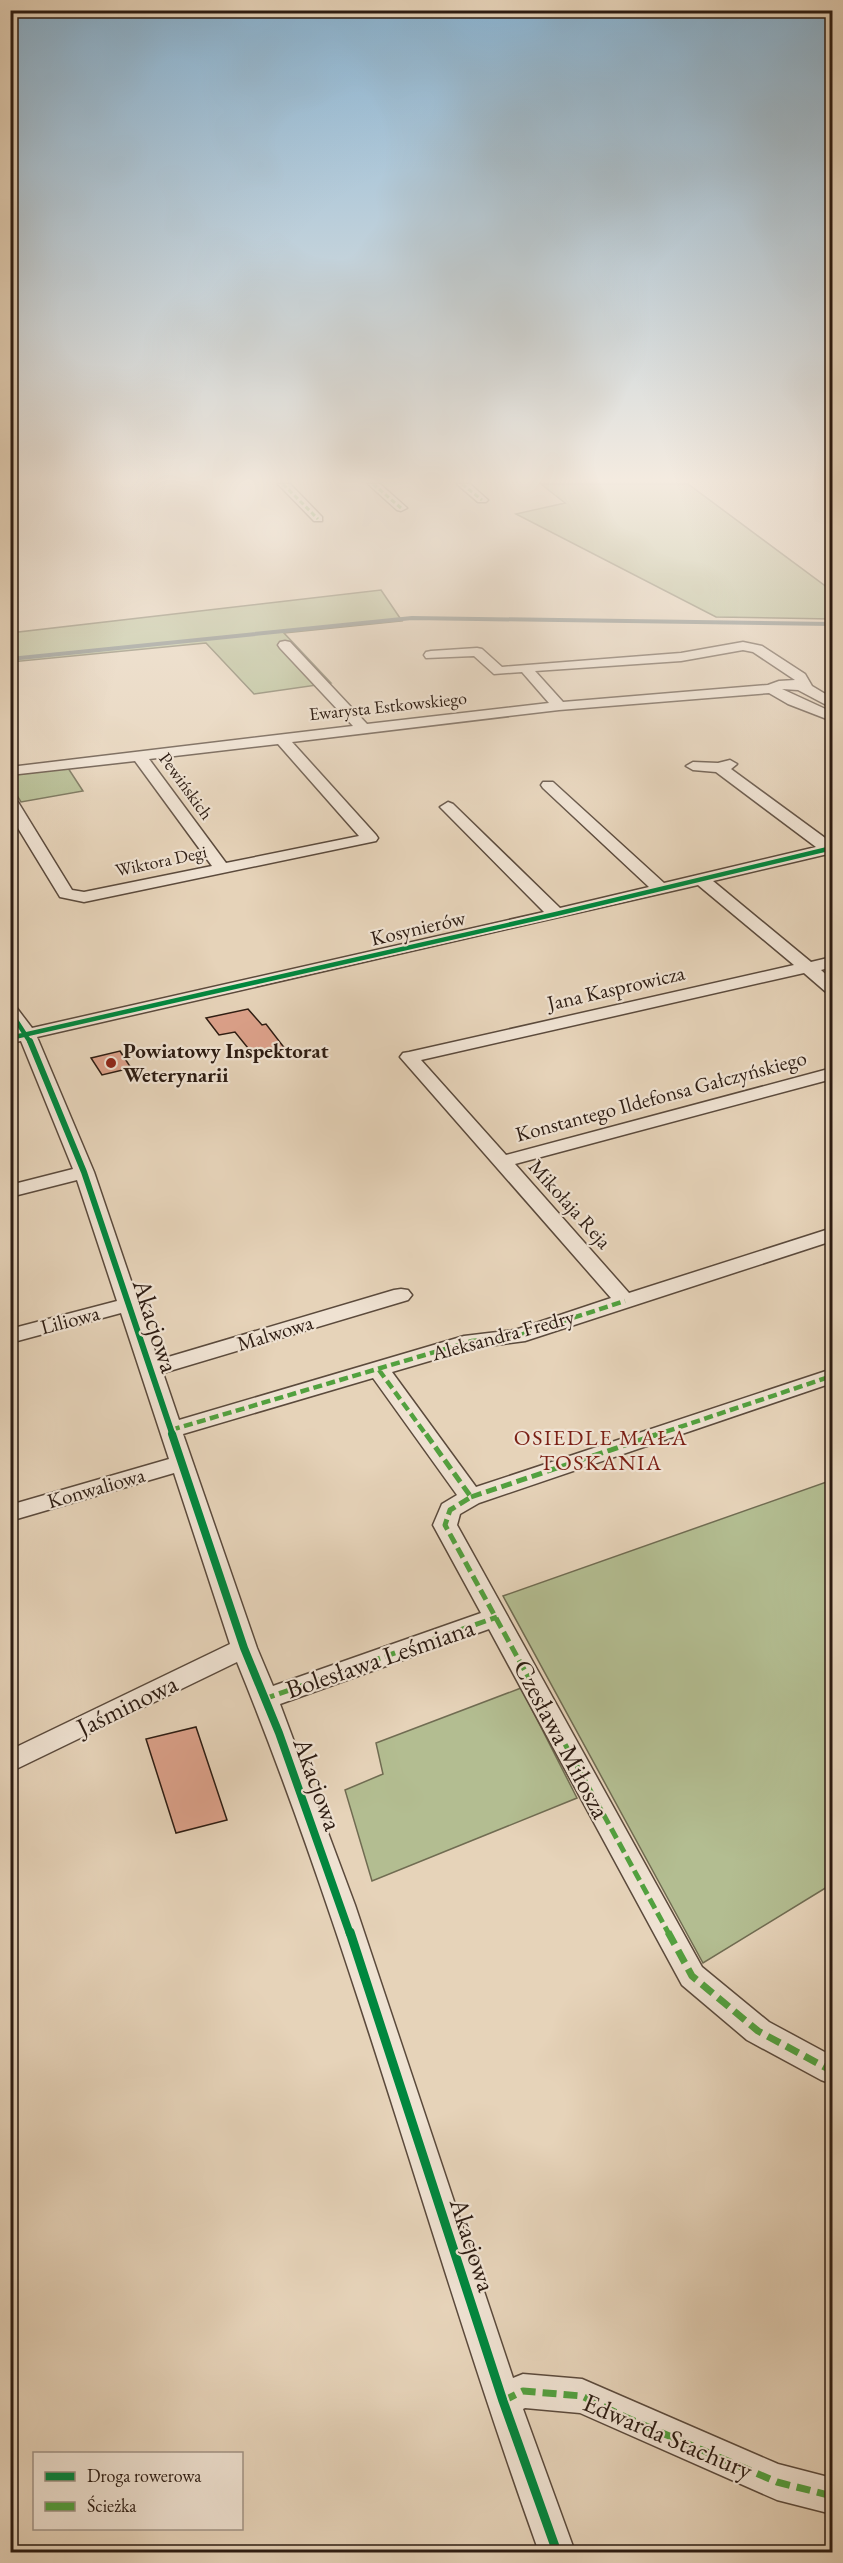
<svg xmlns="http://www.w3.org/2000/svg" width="843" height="2563" font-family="'EB Garamond',serif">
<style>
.green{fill:#b3bd91;stroke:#706c52;stroke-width:1.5}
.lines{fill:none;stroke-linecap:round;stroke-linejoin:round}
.stream{stroke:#6e7876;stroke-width:4}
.building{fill:#dca18a;stroke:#2d1c12;stroke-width:1.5}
.street-casing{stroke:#5b4a3c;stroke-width:3}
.street{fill:#efe2d2;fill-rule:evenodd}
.quiet-far3{stroke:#52a13f;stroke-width:3;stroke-dasharray:5 3;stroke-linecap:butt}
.quiet-far2{stroke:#52a13f;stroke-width:4.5;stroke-dasharray:9 4.5;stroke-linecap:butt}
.quiet-far1{stroke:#52a13f;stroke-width:5;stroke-dasharray:11 5;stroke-linecap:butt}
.quiet{stroke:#52a13f;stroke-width:7;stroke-dasharray:14 7;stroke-linecap:butt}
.cycleway-far3-casing{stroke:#efe2d2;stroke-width:8}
.cycleway-far2-casing{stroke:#efe2d2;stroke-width:10}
.cycleway-far1-casing{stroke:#efe2d2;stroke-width:11}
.cycleway-casing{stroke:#efe2d2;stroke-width:13}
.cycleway-far3{stroke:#00873e;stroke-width:4.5}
.cycleway-far2{stroke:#00873e;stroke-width:6}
.cycleway-far1{stroke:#00873e;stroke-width:8}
.cycleway{stroke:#00873e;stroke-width:9}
.poi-dot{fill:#8f2418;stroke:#efe2d2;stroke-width:2}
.labels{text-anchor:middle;stroke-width:4.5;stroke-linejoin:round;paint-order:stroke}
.far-street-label{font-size:18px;fill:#2d1c12;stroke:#efe2d2}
.street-label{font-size:21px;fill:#2d1c12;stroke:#efe2d2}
.poi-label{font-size:21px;font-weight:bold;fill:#2d1c12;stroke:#efe2d2;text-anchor:start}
.neighbourhood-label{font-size:22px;letter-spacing:1.5px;fill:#7a1f14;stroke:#efe2d2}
.near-street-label{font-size:26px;fill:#2d1c12;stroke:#efe2d2}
</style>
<rect width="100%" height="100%" fill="#e6d3b9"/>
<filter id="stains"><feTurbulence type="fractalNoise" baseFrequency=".00333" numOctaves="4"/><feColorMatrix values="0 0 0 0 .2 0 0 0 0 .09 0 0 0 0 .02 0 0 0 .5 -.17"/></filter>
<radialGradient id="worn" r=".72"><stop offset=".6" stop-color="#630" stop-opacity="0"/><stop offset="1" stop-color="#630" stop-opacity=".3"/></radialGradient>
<path class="green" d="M541 484H688L832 591V619L716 617 516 514 565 503Z
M381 590 402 621 284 633 331 683 254 694 206 643 11 662 10 633Z
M68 768 83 791 21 802 11 786V777L13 775Z
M832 1480V1884L703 1963 503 1596Z
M521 1688 577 1798 372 1881 345 1790 383 1774 376 1743Z"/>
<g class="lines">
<path class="stream" d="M10 659 412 618 832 624"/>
</g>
<path class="building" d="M248 1009 262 1025 266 1024 286 1050 256 1058 235 1032 219 1035 206 1018Z
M120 1051 131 1068 102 1075 91 1058Z
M196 1727 227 1820 176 1833 146 1739Z"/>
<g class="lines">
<defs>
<path id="street" d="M278 484H290L322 517V521H314Z
M368 484H380L407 508 401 511 397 510Z
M457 484H470L488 500 486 502H478Z
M285 641 290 642 367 724 549 703 522 672 494 674 474 656 426 658 424 655 426 652 431 651 477 648 482 649 502 667 681 653 743 642 762 646 805 674 812 686 832 698V708L798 690 782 689 832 712V721L788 704 769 693 559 710 292 742 376 835 378 838 376 841 84 902 60 897 10 815V798L18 802 72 890 84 892 212 866 135 761 10 775V767L353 726 280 648 278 645 280 642ZM743 650 753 652 795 680 779 681 768 685 563 702 535 671 681 661ZM278 744 359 836 226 863 149 759Z
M730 760 737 764 731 769 832 843V853L713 881 811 962 832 957V967L821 970 832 980V993L826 992 804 973 421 1060 506 1155 832 1068V1079L515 1164 629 1293 832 1228V1241L525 1341 474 1348 392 1372 476 1487 832 1369V1383L479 1503 460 1514 457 1525 702 1967 769 2022 832 2056V2084L821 2080 747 2040 682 1985 489 1629 280 1704 355 1905 513 2378 523 2374 582 2379 778 2464 832 2478V2514L777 2500 580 2413 525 2408 523 2409 575 2552H539C433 2258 355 1952 237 1662L10 1772V1750L230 1644 174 1473 10 1521V1505L169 1459 121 1313 10 1343V1329L117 1301 77 1180 10 1197V1185L73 1169 21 1041 10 1043V1032L16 1031 10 1024V1006L16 1007 32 1028 544 912 443 810 440 807 448 802 453 804 560 908 649 887 543 788 541 785 543 782H553L664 883 816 847 716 772 693 770 686 766 693 762 718 763ZM698 885 794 965 409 1052 403 1053 400 1057 611 1298 515 1330 464 1336 179 1420 163 1373 408 1300 412 1295 408 1290 401 1289 394 1290 158 1360 94 1172 37 1037ZM373 1378 457 1495 442 1504 433 1525 481 1613 273 1686 257 1648 183 1434Z"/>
</defs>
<use href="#street" class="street-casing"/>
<use href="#street" class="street"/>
<path class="quiet-far3" d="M283 484 318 519
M373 484 401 508
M462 484 482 500"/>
<path class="quiet-far2" d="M379 1370 427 1436
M171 1430 472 1341 517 1336 625 1301
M653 1436 832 1376"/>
<path class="quiet-far1" d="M426 1434 471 1497 450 1510 445 1525 669 1934
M471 1497 658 1434
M264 1699 497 1617"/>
<path class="quiet" d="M668 1932 692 1976 758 2031 832 2071
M503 2401 523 2391 582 2396 625 2417 777 2482 832 2496"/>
<defs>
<path id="cycleway-far3" d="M10 1011 30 1042
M10 1038 556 914 832 848"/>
<path id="cycleway-far2" d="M30 1041 84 1172 173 1436"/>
<path id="cycleway-far1" d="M172 1434 244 1648 279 1733 350 1934"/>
<path id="cycleway" d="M350 1932 503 2401 557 2552"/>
</defs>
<use href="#cycleway-far3" class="cycleway-far3-casing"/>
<use href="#cycleway-far2" class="cycleway-far2-casing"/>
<use href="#cycleway-far1" class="cycleway-far1-casing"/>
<use href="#cycleway" class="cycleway-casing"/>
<use href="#cycleway-far3" class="cycleway-far3"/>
<use href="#cycleway-far2" class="cycleway-far2"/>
<use href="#cycleway-far1" class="cycleway-far1"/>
<use href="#cycleway" class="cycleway"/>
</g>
<linearGradient id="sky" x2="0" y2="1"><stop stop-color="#89b5d5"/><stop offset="0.57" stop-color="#f4ebe0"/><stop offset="1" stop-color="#f4ebe0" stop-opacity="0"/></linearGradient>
<rect width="843" height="843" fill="url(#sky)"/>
<circle class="poi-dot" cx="111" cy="1063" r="6"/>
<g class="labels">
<g class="far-street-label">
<text transform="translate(388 706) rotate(-6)" y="6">Ewarysta Estkowskiego</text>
<text transform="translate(186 786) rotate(54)" y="6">Pewińskich</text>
<text transform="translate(161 861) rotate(-12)" y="6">Wiktora Degi</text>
</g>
<g class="street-label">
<text transform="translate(418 928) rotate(-13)" y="7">Kosynierów</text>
<text transform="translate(616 988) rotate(-13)" y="7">Jana Kasprowicza</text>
<text transform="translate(661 1096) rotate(-15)" y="7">Konstantego Ildefonsa Gałczyńskiego</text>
<text transform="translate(570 1204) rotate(48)" y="7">Mikołaja Reja</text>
<text transform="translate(70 1320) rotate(-15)" y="7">Liliowa</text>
<text transform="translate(275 1333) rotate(-17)" y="7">Malwowa</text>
<text transform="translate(503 1335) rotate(-15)" y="7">Aleksandra Fredry</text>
<text transform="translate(96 1488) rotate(-16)" y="7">Konwaliowa</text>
</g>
<g class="poi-label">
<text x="123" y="1058">Powiatowy Inspektorat<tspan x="123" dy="24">Weterynarii</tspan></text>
</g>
<g class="neighbourhood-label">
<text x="601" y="1445">OSIEDLE MAŁA<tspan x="601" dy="25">TOSKANIA</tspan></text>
</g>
<g class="near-street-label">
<text transform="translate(156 1326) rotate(72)" y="9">Akacjowa</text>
<text transform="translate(380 1658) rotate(-19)" y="9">Bolesława Leśmiana</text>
<text transform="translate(127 1705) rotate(-26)" y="9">Jaśminowa</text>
<text transform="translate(562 1739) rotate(62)" y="9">Czesława Miłosza</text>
<text transform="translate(318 1784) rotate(70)" y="9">Akacjowa</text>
<text transform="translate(473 2245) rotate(72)" y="9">Akacjowa</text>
<text transform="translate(668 2436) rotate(23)" y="9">Edwarda Stachury</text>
</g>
</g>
<rect width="843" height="2563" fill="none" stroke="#e6d3b9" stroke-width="36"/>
<rect x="12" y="12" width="819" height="2539" fill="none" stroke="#2d1c12" stroke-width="3"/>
<rect x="18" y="18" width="807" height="2527" fill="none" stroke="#2d1c12" stroke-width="1.5"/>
<rect x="33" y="2452" width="210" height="78" fill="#efe2d2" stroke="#a19385" stroke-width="1.5"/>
<rect x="45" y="2472" width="30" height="9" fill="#00873e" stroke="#a19385" stroke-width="1.5"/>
<text x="87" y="2482" font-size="18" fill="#2d1c12">Droga rowerowa</text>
<rect x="45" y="2502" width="30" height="9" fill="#52a13f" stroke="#a19385" stroke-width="1.5"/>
<text x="87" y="2512" font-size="18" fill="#2d1c12">Ścieżka</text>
<rect width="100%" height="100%" filter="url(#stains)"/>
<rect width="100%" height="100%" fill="url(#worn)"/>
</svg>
